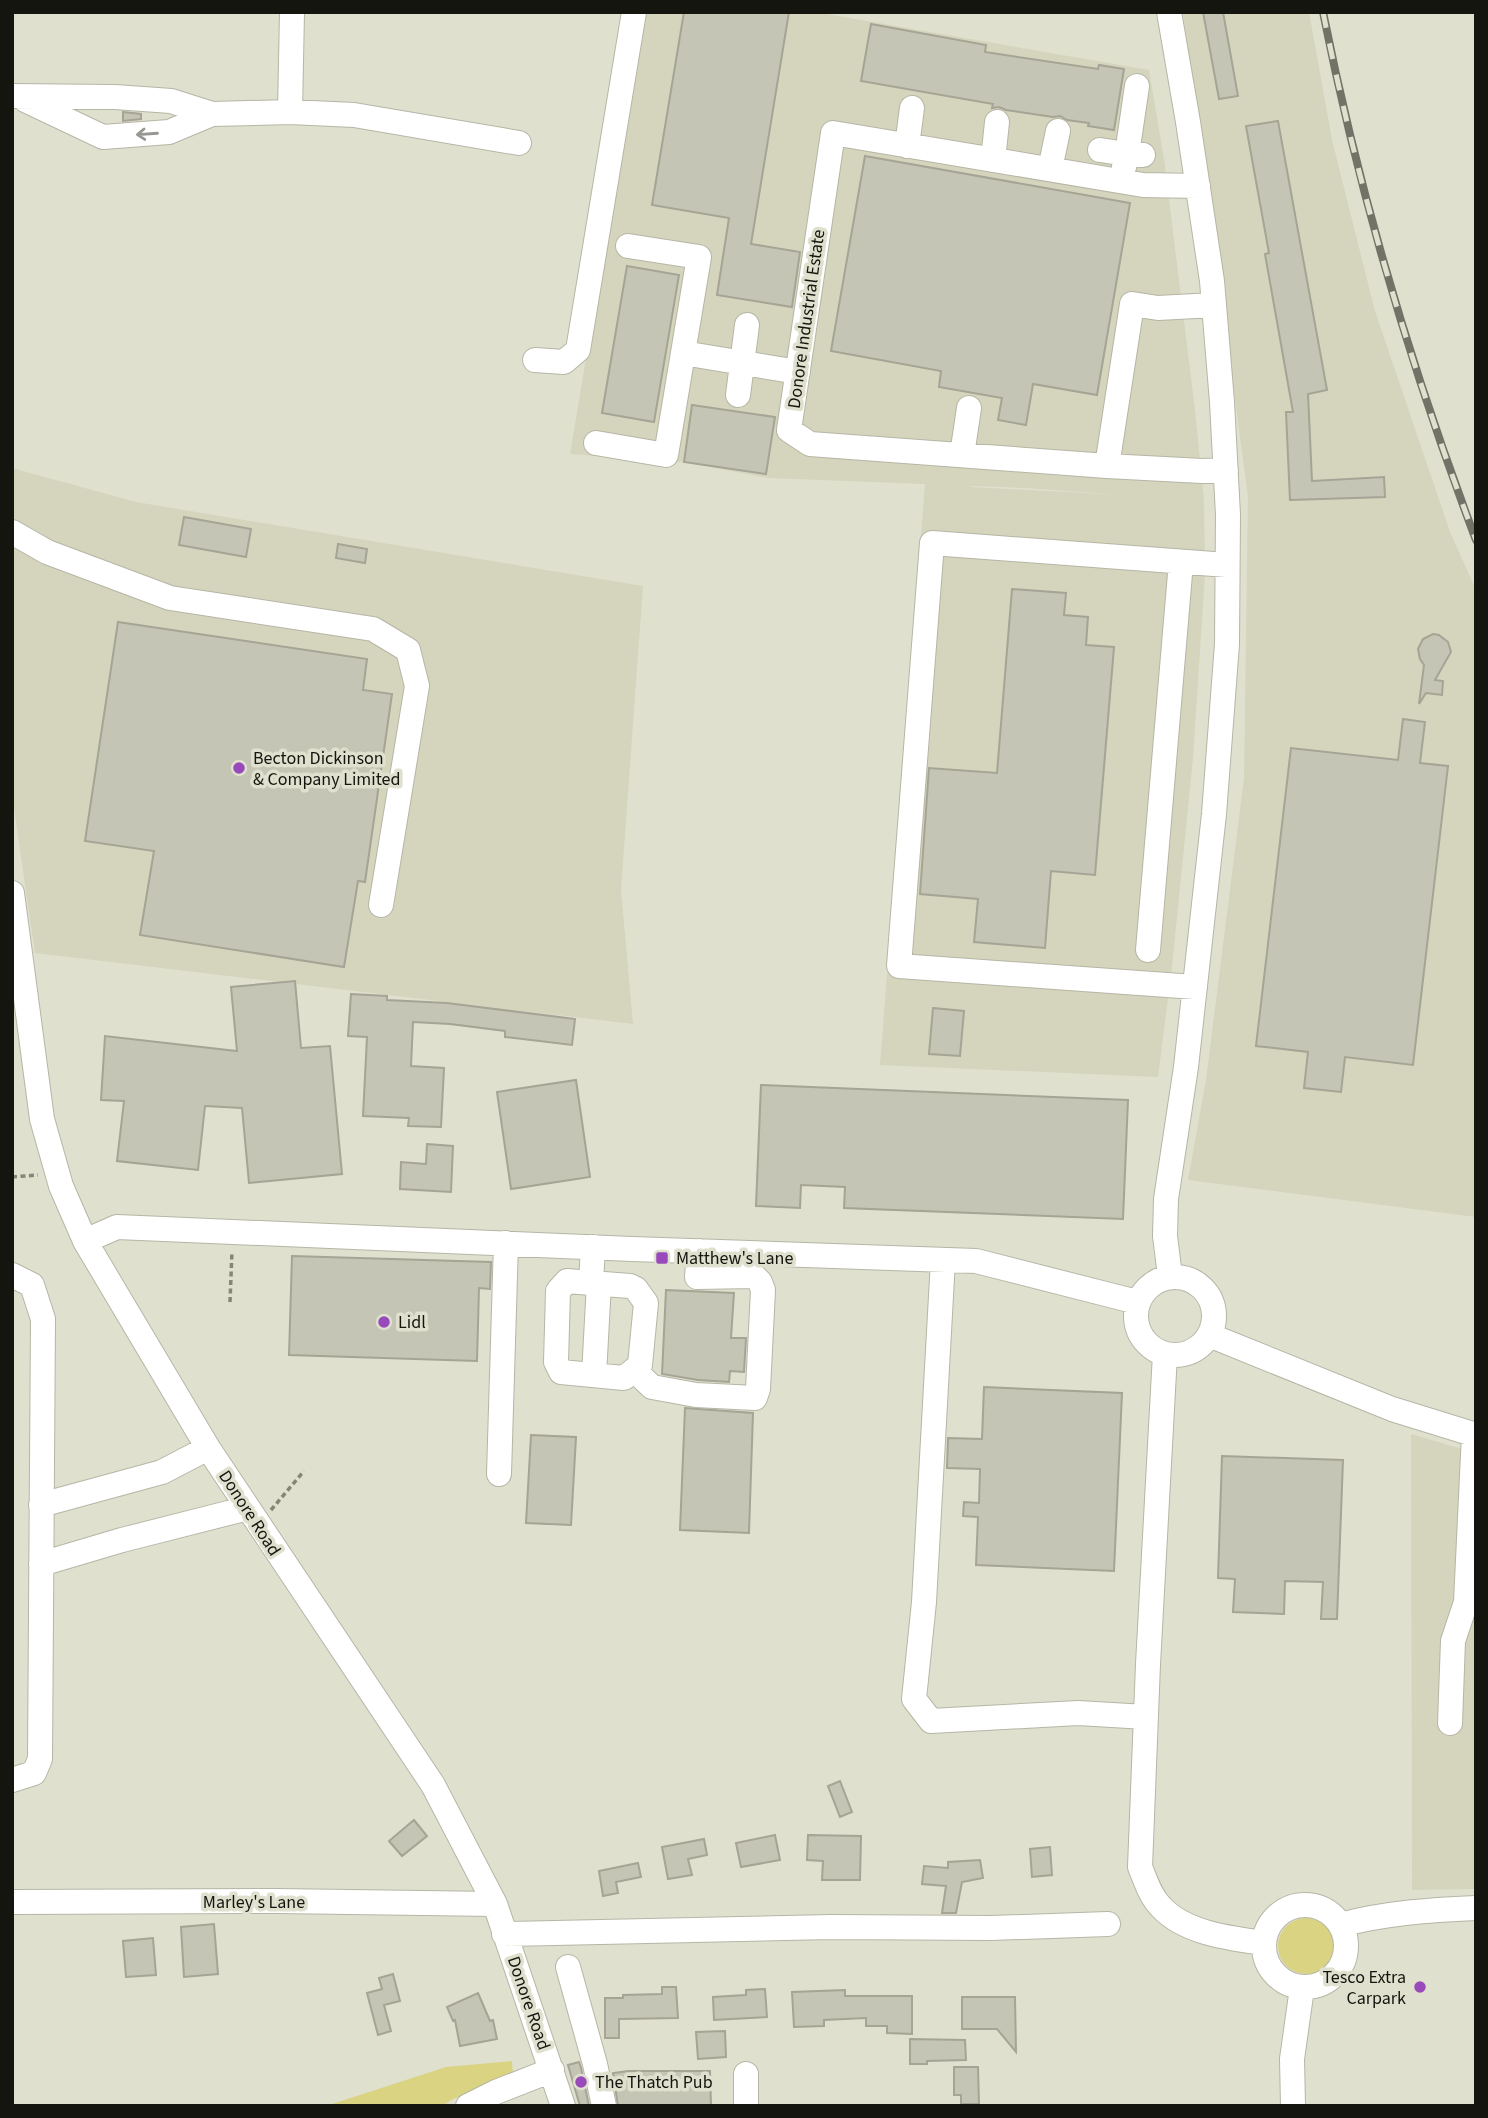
<svg xmlns="http://www.w3.org/2000/svg" width="1488" height="2118" font-family="'Source Sans 3',sans-serif">
<style>
.built{fill:#d5d4bc;fill-rule:evenodd}
.green{fill:#d9d382}
.building{fill:#c5c5b5;stroke:#a5a495;stroke-width:2}
.lines{fill:none;stroke-linecap:round;stroke-linejoin:round}
.minor-casing{stroke:#b6b6a6;stroke-width:26}
.path{stroke:#858579;stroke-width:3.5;stroke-dasharray:5 3.5;stroke-linecap:butt}
.minor{stroke:#fff;stroke-width:24}
.rail-casing{stroke:#727267;stroke-width:8}
.rail{stroke:#e0e0cf;stroke-width:5;stroke-dasharray:16;stroke-linecap:butt}
.oneway{stroke:#969693}
.poi-dot{fill:#994aba;stroke:#e0e0cf;stroke-width:2.5}
.labels{text-anchor:middle;stroke-width:7;stroke-linejoin:round;paint-order:stroke}
.street-label{font-size:18px;fill:#15150f;stroke:#e0e0cf}
.poi-label{font-size:18px;fill:#15150f;stroke:#e0e0cf;text-anchor:start}
</style>
<rect width="100%" height="100%" fill="#e0e0cf"/>
<path class="built" d="M644 12H815L1149 70 1164 159 1195 410 1204 501 1205 574 1193 758 1172 967 1158 1077 880 1065 925 484 768 478 684 462 570 454ZM972 486 1025 488 1121 495 972 487Z
M1183 12H1309L1332 140 1375 311 1450 532 1476 590V1217L1188 1180 1206 1080 1244 778 1248 497Z
M12 468 136 502 643 586 621 890 633 1024 35 953 12 795Z
M1411 1434 1476 1453V1889L1412 1890Z"/>
<path class="green" d="M1278 1946a28 28 0 1 1 56 0a28 28 0 1 1-56 0Z
M512 2061 513 2075 453 2099 442 2106H297L329 2105 446 2067Z"/>
<path class="building" d="M684 12H789L751 244 800 252 792 307 717 295 729 218 652 205Z
M1203 12H1223L1238 96 1219 99Z
M871 24 986 45 985 52 1098 69 1099 65 1124 69 1114 130 1088 126 1089 123 1067 120 1060 116 1053 117 1006 110 999 107 992 108 993 104 861 81Z
M123 112 141 114V119L123 121Z
M1278 121 1327 390 1308 394 1312 481 1384 477 1385 497 1290 500 1286 412H1293L1265 254 1269 253 1246 126Z
M865 156 1130 203 1097 395 1033 384 1026 425 998 420 1002 398 939 387 941 371 831 351Z
M627 266 679 275 654 422 602 413Z
M692 405 775 417 766 474 684 462Z
M184 517 251 529 246 557 179 545Z
M338 544 367 549 365 563 336 558Z
M1012 589 1066 593 1064 615 1088 617 1086 645 1114 647 1095 875 1051 871 1045 948 974 942 978 899 920 894 929 768 997 773Z
M118 622 367 659 363 690 392 694 365 882 358 881 344 967 140 935 154 851 85 841Z
M1433 634 1439 635 1448 642 1451 652 1435 680 1443 681 1442 695 1426 693 1419 704 1424 665 1420 659 1418 649 1423 639Z
M1403 719 1425 722 1420 763 1448 766 1413 1065 1345 1057 1341 1092 1304 1088 1308 1052 1256 1046 1291 748 1398 760Z
M295 981 301 1048 330 1046 342 1174 249 1183 242 1108 205 1106 198 1170 117 1161 124 1101 101 1100 105 1036 237 1051 231 987Z
M351 994 387 996V1000L447 1003 575 1019 572 1045 505 1037V1031L450 1024 413 1022 411 1066 444 1068 441 1127 408 1126 409 1118 363 1116 367 1037 348 1036Z
M933 1008 964 1011 960 1056 929 1054Z
M576 1080 590 1177 511 1189 497 1092Z
M761 1085 1128 1100 1123 1219 844 1208 845 1187 801 1185 800 1208 756 1206Z
M427 1144 453 1146 451 1192 400 1189 401 1162 426 1164Z
M292 1256 491 1262 490 1289 479 1288 477 1361 289 1355Z
M666 1290 734 1293 731 1338H746L744 1372 730 1371 729 1382 698 1380 662 1374Z
M984 1387 1122 1393 1114 1571 976 1565 978 1517 963 1516 964 1502 979 1503 980 1469 947 1468 948 1438 982 1439Z
M685 1408 753 1413 749 1533 680 1530Z
M531 1435 576 1437 571 1525 526 1523Z
M1222 1456 1343 1460 1337 1619H1321L1323 1582 1285 1581 1284 1614 1233 1612 1235 1579 1218 1578Z
M840 1781 852 1812 840 1817 828 1786Z
M414 1820 427 1836 402 1856 389 1841Z
M775 1835 780 1860 741 1867 736 1843Z
M808 1835 861 1836 860 1880H822L823 1861 807 1860Z
M704 1839 707 1855 688 1859 692 1875 668 1879 662 1847Z
M1050 1847 1052 1875 1032 1877 1030 1849Z
M980 1860 983 1878 962 1882 956 1913H942L946 1886 922 1884 924 1866 948 1868V1862Z
M638 1863 641 1877 616 1882 618 1893 603 1896 599 1871Z
M214 1924 218 1974 184 1977 181 1927Z
M153 1938 156 1975 126 1977 123 1941Z
M393 1974 400 2001 384 2005 391 2031 378 2035 367 1993 382 1989 379 1978Z
M662 1987H676L678 2018 619 2019V2038H605V1998H623V1995L662 1994Z
M765 1989 767 2017 714 2020 713 1997 746 1995V1990Z
M845 1990V1996H912V2034L887 2033V2026H866V2018L824 2020V2026L794 2027 792 1992Z
M478 1993 490 2021 493 2020 497 2039 460 2046 455 2020 453 2021 447 2007Z
M962 1997H1015L1016 2052 997 2029H962Z
M725 2031 726 2057 698 2059 696 2032Z
M910 2039 965 2040 966 2060 927 2061V2064H910Z
M579 2062 581 2068 589 2106H580L568 2065Z
M954 2067H978L979 2104H961V2095H954Z
M628 2071H710L711 2106H618L613 2073Z"/>
<g class="lines">
<defs>
<path id="minor" d="M1169 12 1188 122 1212 281 1222 402 1228 515 1227 644 1214 814 1186 1067 1166 1199 1165 1236 1170 1276
M1137 86 1127 154 1143 155
M12 96 115 97 171 101 212 114 290 112 354 115 519 143
M25 100 103 137 169 132 212 114
M290 112 292 12
M907 146 912 108
M1100 150 1127 154 1124 167
M993 160 997 122
M1050 169 1058 131
M1198 186 1143 185 833 133 789 430 810 444 1107 466 1132 304 1158 308 1214 305
M628 246 699 257 683 353
M535 360 564 362 578 350 634 12
M738 395 747 325
M596 443 666 455 683 353 798 372
M962 455 969 408
M1107 466 1202 471 1226 470
M12 532 47 552 170 598 373 629 408 650 417 686 381 905
M12 893 42 1119 61 1186 85 1241 208 1448 433 1785 495 1904 563 2106
M1148 950 1181 562
M1195 987 899 966 932 543 1227 565
M85 1241 117 1227 632 1249 976 1261 1137 1302
M943 1260 924 1602 914 1699 931 1721 1078 1713 1146 1717
M12 1275 32 1285 43 1319 40 1759 34 1773 12 1780
M1136 1316a39 39 0 1 1 78 0a39 39 0 1 1-78 0Z
M591 1283 567 1281 558 1291 556 1362 561 1372 624 1378 640 1365 646 1303 636 1289 630 1286 591 1283 593 1247
M1209 1335 1392 1409 1476 1435
M1165 1354 1148 1664 1140 1867C1146 1881 1150 1896 1161 1907 1185 1933 1229 1938 1263 1943
M635 1371 652 1387 696 1395 755 1398 758 1389 763 1290 760 1282 754 1276 697 1277 699 1251
M594 1375 599 1283
M499 1474 506 1243
M41 1505 162 1472 208 1448
M41 1564 122 1540 248 1508
M1450 1723 1453 1641 1466 1602 1474 1434
M12 1902 277 1901 495 1904
M1264 1946a41 41 0 1 1 82 0a41 41 0 1 1-82 0Z
M1340 1925C1385 1913 1430 1910 1476 1908
M504 1934 831 1927 991 1928 1108 1924
M568 1967 595 2064 604 2106
M746 2074V2106
M468 2106 496 2092 552 2070
M1293 2106 1292 2059 1302 1988"/>
</defs>
<use href="#minor" class="minor-casing"/>
<path class="path" d="M12 1177 38 1175
M230 1302 232 1251
M271 1510 304 1471"/>
<use href="#minor" class="minor"/>
<defs>
<path id="rail" d="M1323 12C1359 193 1411 368 1476 540"/>
</defs>
<use href="#rail" class="rail-casing"/>
<use href="#rail" class="rail"/>
</g>
<defs><path id="oneway-shaft" d="M-6 0H5M1.5-3L5.5 0L1.5 3" fill="none" stroke-width="1.6" stroke-linecap="round" stroke-linejoin="round" transform="scale(1.75)"/></defs>
<use class="oneway" href="#oneway-shaft" transform="translate(147 134) rotate(176)"/>
<g class="poi-dot">
<circle cx="239" cy="768" r="7"/>
<rect x="655" y="1251" width="14" height="14" rx="3.5"/>
<circle cx="384" cy="1322" r="7"/>
<circle cx="1420" cy="1987" r="7"/>
<circle cx="581" cy="2082" r="7"/>
</g>
<g class="labels">
<g class="street-label">
<text transform="translate(806 319) rotate(-82)" y="6">Donore Industrial Estate</text>
<text transform="translate(250 1513) rotate(57)" y="6">Donore Road</text>
<text x="254" y="1908">Marley's Lane</text>
<text transform="translate(529 2003) rotate(71)" y="6">Donore Road</text>
</g>
<g class="poi-label">
<text x="253" y="764">Becton Dickinson<tspan x="253" dy="21">&amp; Company Limited</tspan></text>
<text x="676" y="1264">Matthew's Lane</text>
<text x="398" y="1328">Lidl</text>
<text x="1406" y="1983" text-anchor="end">Tesco Extra<tspan x="1406" dy="21">Carpark</tspan></text>
<text x="595" y="2088">The Thatch Pub</text>
</g>
</g>
<rect width="1488" height="2118" fill="none" stroke="#15150f" stroke-width="28"/>
</svg>
